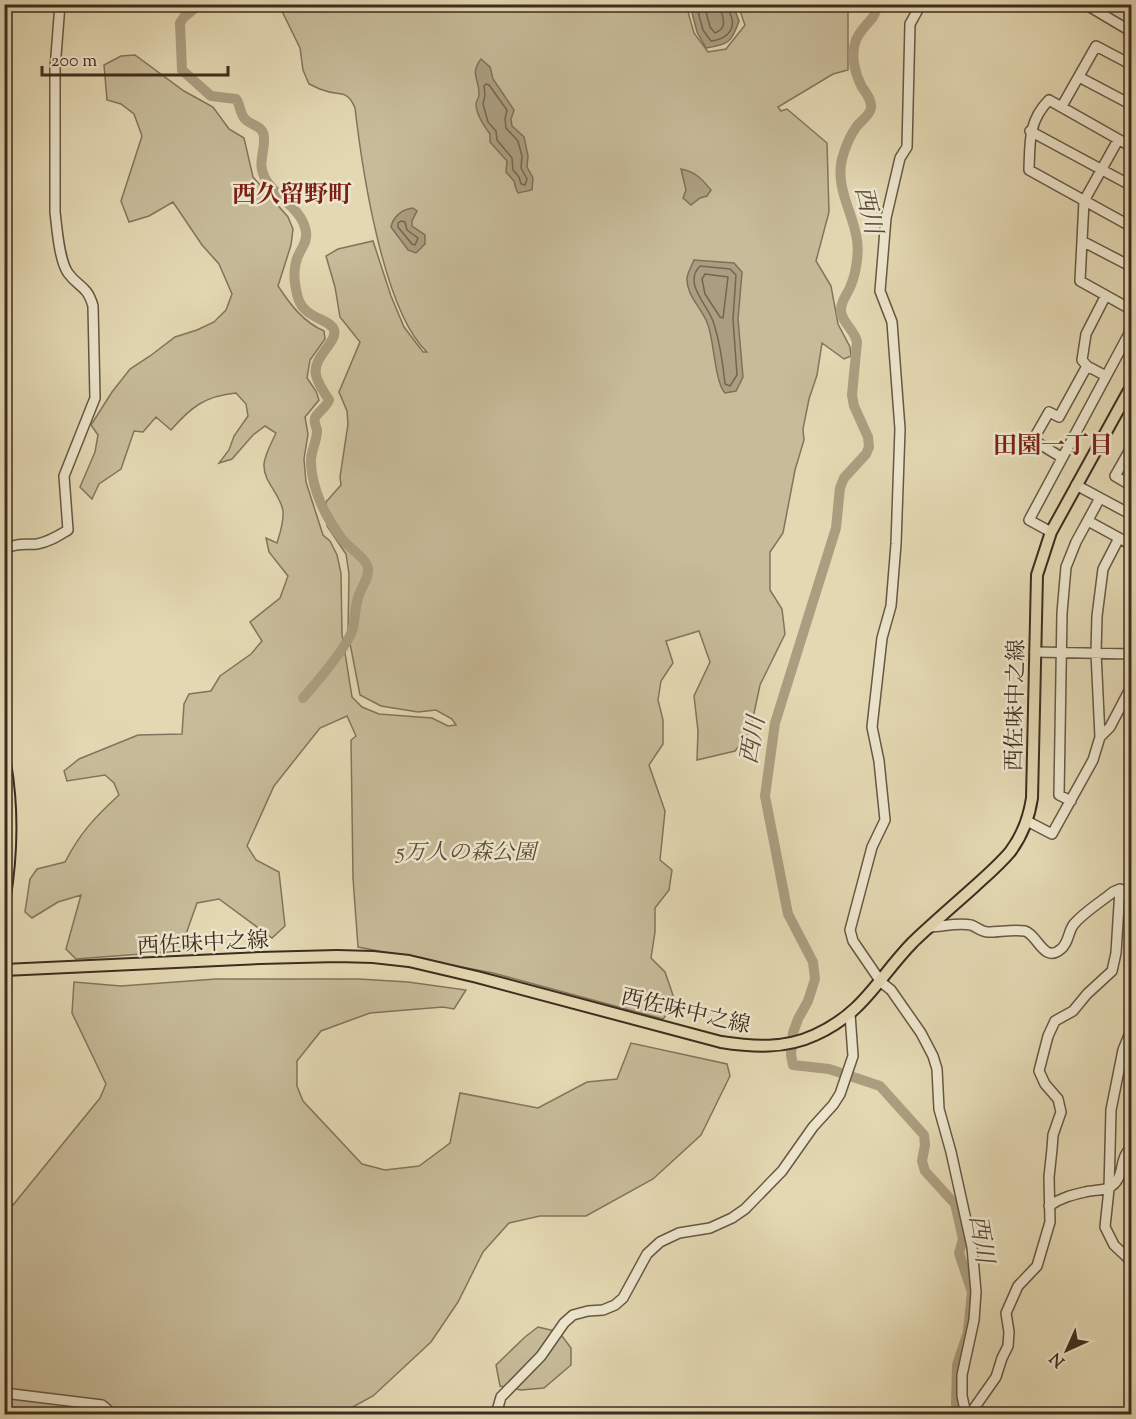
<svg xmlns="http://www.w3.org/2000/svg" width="1136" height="1419" font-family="'Sorts Mill Goudy','Noto Serif JP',serif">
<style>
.green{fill:#c7bb99;stroke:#82745c;stroke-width:1.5}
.water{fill:#ab9e80;stroke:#7f7059;stroke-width:1.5}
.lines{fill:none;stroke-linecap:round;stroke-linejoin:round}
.shore{stroke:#746550;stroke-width:1.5}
.river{stroke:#ab9e80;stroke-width:10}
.minor-casing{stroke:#675744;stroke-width:12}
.major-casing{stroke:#3e2c1f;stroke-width:14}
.minor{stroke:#ede6cd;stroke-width:9}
.major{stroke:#e3d8b2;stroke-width:10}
.labels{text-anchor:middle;stroke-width:5;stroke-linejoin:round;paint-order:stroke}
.street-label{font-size:22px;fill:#3e2c1f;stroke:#ede6cd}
.park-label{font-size:22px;font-style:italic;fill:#594937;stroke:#ede6cd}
.neighbourhood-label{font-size:24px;font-weight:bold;fill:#7a1f14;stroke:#ede6cd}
.water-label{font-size:24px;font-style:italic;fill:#594837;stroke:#ede6cd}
</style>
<rect width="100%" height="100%" fill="#e3d8b2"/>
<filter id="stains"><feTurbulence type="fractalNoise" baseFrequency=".00333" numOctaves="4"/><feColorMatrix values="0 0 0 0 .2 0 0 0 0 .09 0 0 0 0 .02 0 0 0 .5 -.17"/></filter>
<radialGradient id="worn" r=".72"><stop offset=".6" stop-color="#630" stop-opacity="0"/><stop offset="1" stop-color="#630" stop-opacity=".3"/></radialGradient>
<path class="green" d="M279 5H686L694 33 708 52 726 49 745 25 738 5H848V70L833 74 778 107 781 111 787 109 827 143 829 212 816 261 831 286 838 324 850 347 851 356 844 359 822 343 817 375 809 399 803 429 804 440 795 470 783 533 770 552V590L782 609 785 634 760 685 750 732 735 751 697 760 698 731 694 696 710 662 699 631 666 641 673 663 661 681 658 700 663 720V744L649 765 665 811 660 860 672 870 669 890 655 908V932L651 958 665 972 676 1004 663 1019 493 973 358 947 353 878 351 740 356 736 347 716 320 728 274 786 247 846 256 860 279 872 285 926 272 938 219 899 197 903 180 951 76 959 66 949 81 895 58 902 32 918 25 912 30 879 37 869 65 862C80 833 95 817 119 795L114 783 105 775 67 781 64 771 79 759 138 735 182 734 184 704 189 694 211 691 220 676 251 654 262 641 250 622 280 598 288 576 269 552 266 538 277 543C280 533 284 522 283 511 280 493 263 482 264 464 265 454 272 442 276 433L265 426 253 435 232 459 219 463 229 450 234 436 248 416 246 404 236 393C205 396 191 407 171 430L156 417 143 432 134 431 121 469 99 484 92 499 80 487 95 452 98 435 91 425 112 392 130 369 150 356 175 337 197 330 214 322 226 310 232 294 219 264 202 245 173 202 149 216 129 222 121 201 142 136 134 114 121 104 107 100 104 65 121 56 135 55 184 91 213 107 229 129 244 138 253 177 288 217 293 229 291 245 278 286C290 304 303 322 324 331L325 339 310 360 307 378 316 391 319 400 305 417 308 434 304 459 306 482 323 535 330 541 337 555 341 573 342 634 352 697 362 707 379 714 432 718 448 726 456 725 452 719 436 710 418 712 381 706 360 695 348 633 349 574 346 554 327 526 326 502 341 485 340 477 348 424 347 411 339 392 360 342 340 317 335 287 326 256 338 249 373 241 391 296 404 327 423 352H427C383 311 362 168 355 108 347 88 339 97 323 90 318 89 314 86 309 84L303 70 300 48Z
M216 979H359L408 982 466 990 454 1009 443 1007 370 1013 321 1031 297 1061V1086L303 1101 362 1164 385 1170 419 1166 450 1143 460 1093 538 1108 587 1082 617 1079 631 1043 727 1064 730 1076 701 1135 653 1179 586 1216H540L509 1223 483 1252 458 1302 431 1342 373 1396 340 1414H5L4 1195 13 1205 100 1098 106 1084 72 1013 74 982 121 986Z
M538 1327 559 1332 571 1348V1365L544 1388 521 1390 500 1386 496 1365 525 1337Z"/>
<path class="water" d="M690 5H733L739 21C732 42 728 45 706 48L697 32Z
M481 59 490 67 493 79 514 110 511 119 512 126 524 137 528 156 527 167 533 178 532 190 518 193 516 189 514 181 506 172 507 161 490 142V134C484 126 476 114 476 104 476 101 479 98 479 95 480 79 469 75 481 59Z
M681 169C696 172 702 179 711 190L707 196 700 198 691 205 683 198 686 190Z
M413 208 417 211 412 221V226L425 235V244L416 253 408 250 391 227C393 217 402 209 413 208Z
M694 260 734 263 742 272 738 319 743 377 736 391 725 393C715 383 714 341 708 325 703 309 686 296 687 278 688 272 692 265 694 260Z"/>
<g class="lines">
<path class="shore" d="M696 4 703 30 711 41C722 40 735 33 732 19 731 14 728 10 728 4
M704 4 710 27 715 33C730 27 721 16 720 4
M486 84 489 85 507 110 505 119 506 128 518 141 522 156 521 168 527 179 525 185 521 184 519 177 513 170 512 158 497 140 496 131 488 122 483 104 485 95 484 86Z
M401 221 405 222 407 230 418 238 415 245 412 244 398 227V223Z
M700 266 730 269 736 275 733 319 737 375 730 386 725 384C723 364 720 343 714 324 710 307 682 284 700 266Z
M705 274 728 277 723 318 720 317 705 294 702 279Z"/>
<path class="river" d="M200 4 184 17 180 23 182 70 211 96 236 99C241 105 239 114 246 120 253 126 264 126 264 138 265 152 257 164 265 178 276 199 302 207 306 232 308 244 298 251 296 262 293 273 295 287 298 298 305 320 330 318 334 330 338 342 312 357 316 375 318 384 324 392 329 400 326 408 318 411 315 418 313 423 317 426 317 431 317 442 310 452 311 463 312 490 326 518 342 539 348 547 364 557 367 565 371 575 362 586 359 595 354 607 356 619 352 631 346 649 316 683 303 698
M878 4C876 21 859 27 855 43 851 57 855 74 862 87 866 93 872 100 871 108 870 115 862 120 857 126 850 135 845 148 842 159 835 188 853 212 857 240 859 253 856 273 851 285 848 294 841 300 841 310 841 322 855 330 857 342L852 395 854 406 868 437 869 447 866 454 844 478 840 488 836 528 775 723 765 796 788 914 813 962 815 979 808 1001 798 1019 793 1033 791 1055 793 1065 829 1069 880 1086 924 1135 925 1145 922 1161 925 1171 955 1204 963 1239 959 1253 972 1292 968 1332 957 1365 956 1404 960 1414"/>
<defs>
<path id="minor" d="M921 4 910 24 907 147 900 158 886 218 880 291 892 322 900 429 896 544 891 606 882 638 872 727 879 761 885 820 872 847 850 930 853 941 881 982 891 990 921 1033 933 1056 937 1069 939 1109 951 1152 972 1247 976 1292 974 1320 962 1375V1396L966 1414
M1085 4 1132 32
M1079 77 1132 105
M1062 106 1096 46 1132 65
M1030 131 1132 186
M1118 140 1084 201 1080 281 1132 310
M1132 147 1049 100C1028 121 1030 143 1029 170L1132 227
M1082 241 1132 267
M1105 297 1086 334 1082 360 1087 366 1106 376
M1132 446 1115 476 1132 486
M1061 457 1033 440 1049 412 1059 417 1087 366
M1076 485 1132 515
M1088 521 1132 545
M1051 532 1029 520 1132 328
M4 549C16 543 25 545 37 544 49 542 58 536 68 530L64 476 95 398 93 306C87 285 79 288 68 273 59 260 57 228 55 212V69L60 4
M1035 652 1132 654
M1100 737 1110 727 1132 685
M1071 801 1059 795 1062 613 1066 567 1076 542 1100 498
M1027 821 1052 834 1093 760 1100 737 1096 653 1097 616 1103 569 1119 538
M929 927C942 927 957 922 971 925 977 927 981 932 988 932 1000 932 1013 929 1025 931 1038 935 1044 964 1061 949 1069 943 1068 931 1074 924 1084 912 1101 902 1113 892L1120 889 1130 892 1132 894
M1132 1028 1123 1050 1111 1110 1109 1189 1105 1227 1114 1245 1132 1262
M1049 1206C1060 1198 1072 1195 1085 1192 1096 1189 1108 1192 1116 1182 1124 1172 1120 1160 1128 1151H1132
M4 1393 102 1405 108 1410 109 1414
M496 1414 501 1397 541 1356 564 1323 573 1315 588 1311 603 1310 615 1305 623 1298 647 1254 660 1242 679 1233 710 1228 732 1218 745 1209 782 1171 813 1127 833 1105 840 1094 853 1056 850 1014
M970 1414 996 1377 1002 1358 1008 1346 1009 1332 1006 1313 1018 1286 1037 1266 1050 1222 1049 1177 1052 1149 1053 1135 1061 1112 1058 1099 1045 1084 1039 1071 1048 1036 1055 1021 1073 1011 1087 994 1112 971 1116 953 1120 889"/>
<path id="major" d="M4 757C13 805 12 855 4 902
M4 970 260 958 337 956 373 957 409 961 477 977 721 1042C753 1047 785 1049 815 1035 864 1013 878 978 913 942 933 923 954 905 974 887 986 876 999 865 1010 852 1022 836 1029 818 1032 798L1037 575 1051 532 1132 385"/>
</defs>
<use href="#minor" class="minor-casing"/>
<use href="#major" class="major-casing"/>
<use href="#minor" class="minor"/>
<use href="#major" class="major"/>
</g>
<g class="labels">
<g class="street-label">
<text transform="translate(1014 705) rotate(-89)" y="8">西佐味中之線</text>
<text transform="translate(203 942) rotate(-3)" y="8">西佐味中之線</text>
<text transform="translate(686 1010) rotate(13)" y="8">西佐味中之線</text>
</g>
<g class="park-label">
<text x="466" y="859">5万人の森公園</text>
</g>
<g class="neighbourhood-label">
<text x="292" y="202">西久留野町</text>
<text x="1053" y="453">田園一丁目</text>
</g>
<g class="water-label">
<text transform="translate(869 210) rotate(77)" y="8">西川</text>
<text transform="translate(752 740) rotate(-80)" y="8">西川</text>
<text transform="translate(982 1239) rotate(81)" y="8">西川</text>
</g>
</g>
<rect width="1136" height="1419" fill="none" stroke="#e3d8b2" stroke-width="24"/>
<rect x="6" y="6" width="1124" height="1407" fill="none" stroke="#3e2c1f" stroke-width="3"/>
<rect x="12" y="12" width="1112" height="1395" fill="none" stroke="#3e2c1f" stroke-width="1.5"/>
<g transform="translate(1067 1350) rotate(225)" stroke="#ede6cd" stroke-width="4.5" paint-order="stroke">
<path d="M0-4.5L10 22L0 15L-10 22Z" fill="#3e2c1f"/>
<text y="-9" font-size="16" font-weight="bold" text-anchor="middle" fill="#3e2c1f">N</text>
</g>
<path d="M42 66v9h186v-9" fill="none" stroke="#3e2c1f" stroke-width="3"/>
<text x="51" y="66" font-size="18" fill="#3e2c1f" stroke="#ede6cd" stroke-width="4.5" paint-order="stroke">200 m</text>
<rect width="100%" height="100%" filter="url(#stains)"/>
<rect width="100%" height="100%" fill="url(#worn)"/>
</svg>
